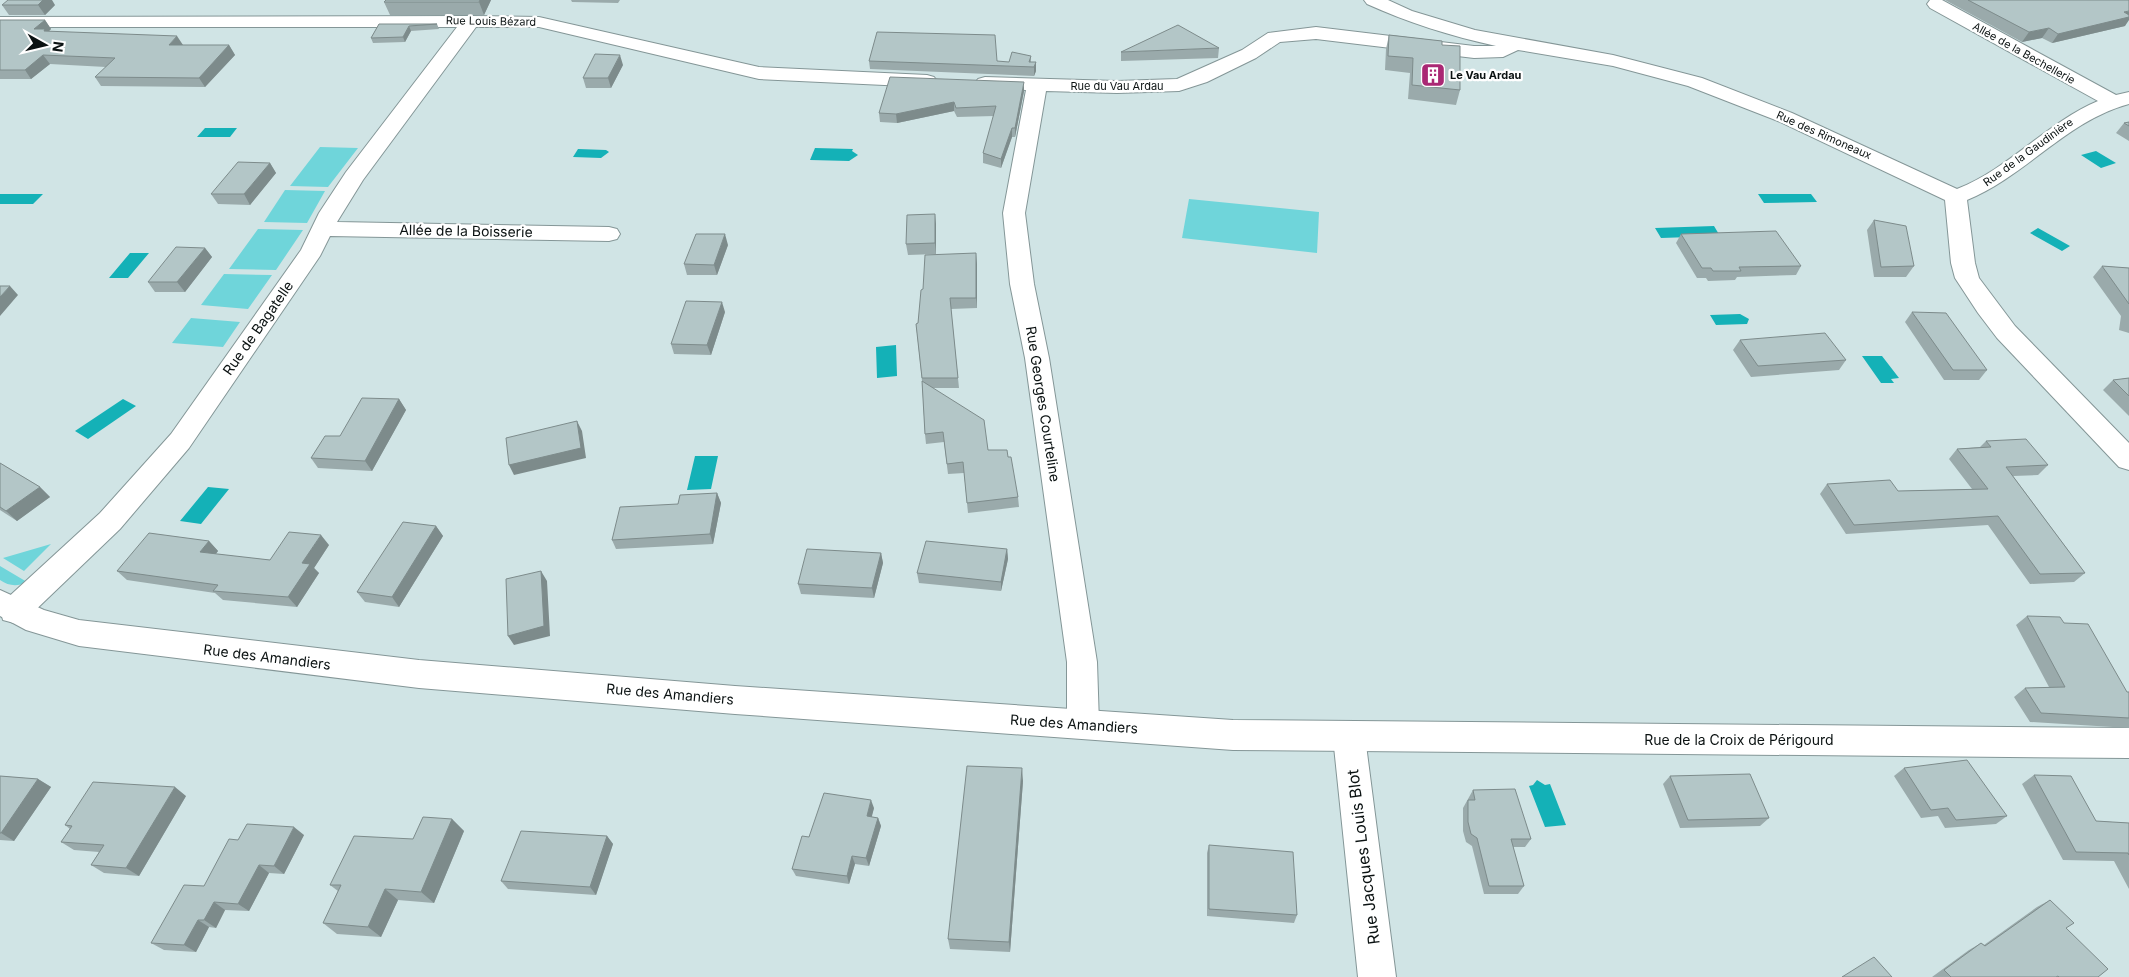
<svg xmlns="http://www.w3.org/2000/svg" width="2129" height="977" font-family="Inter,sans-serif">
<style>
.green{fill:#6fd5da}
.water{fill:#14b1b7}
.lines{fill:none;stroke-linecap:round;stroke-linejoin:round}
.street-casing{stroke:#849697;stroke-width:2}
.secondary-casing{stroke:#849697;stroke-width:2}
.street{fill:#fff;fill-rule:evenodd}
.secondary{fill:#fff;fill-rule:evenodd}
.wall{fill:#9aaaab}
.shaded-wall{fill:#7d8b8b}
.building{fill:#b3c6c7;stroke:#7d8b8b}
.labels{text-anchor:middle;stroke-width:4.5;stroke-linejoin:round;paint-order:stroke}
.far-street-label{font-size:11px;fill:#0b1212;stroke:#fff}
.far-poi-label{font-size:11px;font-weight:bold;fill:#0b1212;stroke:#fff;text-anchor:start}
.street-label{font-size:14px;fill:#0b1212;stroke:#fff}
.near-street-label{font-size:16px;fill:#0b1212;stroke:#fff}
</style>
<rect width="100%" height="100%" fill="#d0e4e5"/>
<path class="green" d="M320 147 358 148 328 187 290 186Z
M285 190 325 191 307 223 264 222Z
M1189 199 1319 212 1317 253 1182 238Z
M258 229 303 230 276 270 229 269Z
M224 274 272 275 248 309 201 305Z
M191 318 240 322 223 347 172 343Z
M51 544 24 571 3 558Z
M0 566 27 582C17 587 9 586 0 580Z"/>
<path class="water" d="M205 128H237L230 137H197Z
M815 148 853 149 852 151 858 155 849 161 810 160Z
M578 149 606 150 609 152 601 158 573 157Z
M2096 151 2116 163 2101 168 2081 155Z
M0 194H43L33 204H0Z
M1758 194H1811L1817 202 1764 203Z
M1714 226 1720 236 1661 238 1655 228Z
M2038 228 2070 246 2062 251 2030 233Z
M130 253H149L128 278H109Z
M1740 314 1749 319 1747 324 1716 325 1710 315Z
M896 345 897 376 877 378 876 347Z
M1862 356H1882L1899 378 1891 379 1894 383H1881Z
M123 399 136 406 88 439 75 431Z
M695 456H718L711 489 687 490Z
M208 487 229 489 201 524 180 521Z
M1537 780 1545 785 1550 784 1566 825 1545 827 1529 786 1533 785Z"/>
<g class="lines">
<defs>
<path id="street" d="M1364 0H1388L1412 11 1475 30 1613 55 1702 78 1792 113 1957 189C2009 169 2046 123 2098 101L1930 8 1927 4 1930 0H1942L2116 95 2129 92V104C2066 121 2026 176 1967 200L1975 263 1979 278 2015 326 2129 443V470L2119 467 1997 338 1978 313 1955 278 1951 263 1945 200 1778 121 1688 86 1613 66 1518 50 1503 57 1474 58 1316 39 1280 42 1256 58 1207 82 1179 91 1117 93 1046 91 1025 213 1034 284 1049 358 1097 662 1099 724 1094 734 1083 738 1072 734 1067 724V662L1025 358 1010 284 1003 213 1026 90 978 87 975 83 978 79 985 77 1117 81 1177 79 1242 50 1268 33 1316 27 1474 46H1496C1451 36 1409 23 1367 4Z
M471 16 539 17 759 67 927 75 934 77 937 81 934 85 927 87 759 79 539 27H476L363 180 337 222 609 227 617 229 620 234 617 239 609 241 330 236 320 256 189 448 120 529 25 620 14 623 3 620 0 609 3 602 100 513 171 434 301 250 319 213 346 172 457 27H0V17Z
M1349 722 1360 727 1365 737 1396 977H1358L1333 737 1338 727Z"/>
<path id="secondary" d="M0 590 44 610 79 620 419 660 735 686 1233 720 2129 728V758L1233 750 735 714 419 688 79 646 26 630 0 616Z"/>
</defs>
<use href="#street" class="street-casing"/>
<use href="#secondary" class="secondary-casing"/>
<use href="#street" class="street"/>
<use href="#secondary" class="secondary"/>
</g>
<path class="wall" d="M386 0H491L484 15H390L384 2Z
M571 0H620L618 3 572 2Z
M1945 0H2129L2125 26 2052 43 2042 38 2022 42Z
M2 5H55L45 15H9Z
M0 20H45L51 29 49 31 183 45H229L235 55 205 87 101 86 95 77 106 67 50 64 31 79H0Z
M379 24H437L439 29 411 31 405 42 373 43 371 38Z
M1389 35 1442 45 1460 90 1456 105 1408 99 1410 73 1385 70 1386 49Z
M1219 48 1218 58 1121 61V52Z
M1031 56V62H1036V71L1034 76 870 69 869 61 1009 62Z
M623 65 611 88H586L583 78Z
M1024 91 1015 137H1012L1001 168 983 163V153L994 116 957 117 954 111 897 123 880 122 879 113Z
M2129 122V141L2116 133 2124 123Z
M270 163 276 173 250 205 218 204 211 194Z
M1874 220 1914 266 1906 277H1874L1867 230Z
M936 224V254L908 255 906 244Z
M1681 234 1801 266 1796 275 1737 277 1735 280 1708 281 1706 278H1697L1676 243Z
M728 245 717 275H687L684 264Z
M205 248 212 257 185 292H155L148 282Z
M976 253 977 308 951 309 959 388H933L988 450 1008 457 1018 497 1019 507 968 513 964 473 948 474 944 442 926 444 925 434 922 381 916 324 918 323 923 289Z
M2102 266 2129 268V333L2119 330 2121 316 2093 277Z
M725 312 711 355 674 354 671 344Z
M1912 312 1987 370 1979 380H1944L1905 322Z
M1740 340 1846 360 1839 370 1751 377 1733 350Z
M2129 378V416L2103 390 2113 380Z
M399 399 406 410 372 471 318 468 311 458 340 436Z
M1986 441 2048 465 2038 475 2013 476 2085 573 2074 582 2030 584 1988 525 1846 534 1820 494 1827 484 1898 491 1972 489 1949 459 1957 449 1980 447Z
M0 463 40 487 50 497 17 521 0 510Z
M717 493 721 503 713 544 616 549 612 540Z
M436 526 443 536 399 607 365 602 357 592Z
M209 541 218 551 216 554 270 560 329 545 314 568 319 573 297 607 223 600 215 593 127 580 117 571Z
M1007 549 1008 559 1001 591 919 583 917 573Z
M881 553 883 563 874 598 801 594 798 584Z
M2027 616 2064 623 2127 692H2129V728L2030 722 2014 697 2025 688 2049 687 2016 625Z
M1904 768 2007 816 1996 824 1945 828 1938 816 1921 818 1894 776Z
M2034 775 2096 821 2129 823V889L2114 861 2063 860 2022 784Z
M0 776 38 779 51 787 14 841 0 840Z
M1670 776 1769 818 1760 826 1680 828 1663 784Z
M1023 781 1010 952 950 949 948 939Z
M1473 790 1531 839 1525 847H1513L1524 886 1518 894H1484L1472 846 1466 842 1463 831V808Z
M186 796 139 876 104 873 91 865 99 852 74 850 61 842 70 829 65 825Z
M874 808 871 817 878 818 881 826 869 866 855 864 849 884 796 876 792 869 809 837Z
M452 819 464 831 434 903 398 900 381 937 337 934 323 923 338 891 330 885 413 839Z
M304 835 284 874 269 873 249 911 225 910 216 928 209 927 196 952 164 950 151 943 204 886 238 840Z
M607 836 613 844 596 895 508 889 501 881Z
M1209 845 1297 915 1294 923 1207 916V853Z
M2050 900 2066 928 2098 977H1932L1969 950 1981 943 1984 945 2037 907Z"/>
<path class="shaded-wall" d="M43 0H52L55 5 45 15 38 5Z
M480 0H491L484 15 479 2Z
M2129 11V20L2125 26 2052 43 2058 34Z
M45 20 51 29 47 33 34 29Z
M409 26 411 31 405 42 403 37Z
M2049 28 2042 38 2022 42 2029 32Z
M177 36 183 45H169Z
M229 45 235 55 205 87 199 78Z
M43 55 50 64 31 79 25 70Z
M620 55 623 65 611 88 608 78Z
M1036 62V71L1034 76V67Z
M1024 82V91L1015 137V128Z
M954 102V111L897 123 896 114Z
M1012 128V137L1001 168V159Z
M270 163 276 173 250 205 244 194Z
M935 214 936 224V254L935 243Z
M725 234 728 245 717 275 714 265Z
M205 248 212 257 185 292 177 282Z
M976 253 977 264V308L976 298Z
M10 286 18 295 0 316V297Z
M722 302 725 312 711 355 707 345Z
M399 399 406 410 372 471 365 461Z
M577 421 582 431 586 458 514 475 509 465Z
M40 487 50 497 17 521 6 511Z
M717 493 721 503 713 544 710 534Z
M436 526 443 536 399 607 392 597Z
M321 535 329 545 314 568 319 573 297 607 288 597 302 563Z
M209 541 218 551 209 562 200 552Z
M1007 549 1008 559 1001 591V582Z
M881 553 883 563 874 598 872 588Z
M541 571 547 581 550 636 514 645 508 636Z
M1022 768 1023 781 1010 952 1009 942Z
M38 779 51 787 14 841 1 833Z
M175 787 186 796 139 876 126 868Z
M871 800 874 808 870 824 867 816Z
M878 818 881 826 869 866 866 858Z
M452 819 464 831 434 903 421 892Z
M294 827 304 835 284 874 274 866Z
M607 836 613 844 596 895 590 887Z
M852 856 855 864 849 884 847 876Z
M259 865 269 873 249 911 238 904Z
M385 889 398 900 381 937 368 927Z
M214 902 225 910 216 928 204 920Z
M198 920 209 927 196 952 184 945Z"/>
<path class="building" d="M8 0H43L38 5H2Z
M386 0H480L479 2H384Z
M1968 0H2129V11L2124 12 2129 15V17L2058 34 2049 28 2029 32Z
M0 20H45L34 29H45L44 31 177 36 169 45H229L199 78 95 77 115 58 43 55 25 70H0Z
M379 24H437L409 26 403 37 371 38Z
M1178 25 1219 48 1121 52Z
M877 32 995 35 997 61 1009 62 1012 52 1031 56 1029 62H1036L1034 67 869 61Z
M1389 35 1442 41V45L1460 46V90L1412 85 1413 58 1388 56Z
M595 54 620 55 608 78H583Z
M890 77 1024 82 1015 128H1012L1001 159 983 153 996 106 956 108 954 102 896 114 879 113Z
M2129 122V126L2124 123Z
M238 162 270 163 244 194H211Z
M935 214V243L906 244 907 215Z
M1874 220 1906 226 1914 266 1881 267Z
M1776 231 1801 266 1739 267 1741 271H1713L1711 268H1702L1681 234Z
M696 234H725L714 265 684 264Z
M176 247 205 248 177 282H148Z
M976 253V298H950L958 378H922L916 324 918 323 921 290 923 289 925 255Z
M2102 266 2129 268V304Z
M0 286H10L0 297Z
M686 301 722 302 707 345 671 344Z
M1912 312 1946 313 1987 370H1953Z
M1825 333 1846 360 1758 366 1740 340Z
M2129 378V396L2113 380Z
M922 381 984 420 988 450H1007L1008 457H1011L1018 497 967 503 963 462 947 464 943 432 925 434Z
M362 398 399 399 365 461 311 458 325 436H340Z
M577 421 581 448 509 465 506 438Z
M2026 439 2048 465 2006 467 2085 573 2040 574 1998 516 1854 525 1827 484 1890 480 1898 491 1988 489 1957 449 1991 447 1986 441Z
M0 463 40 487 6 511 0 507Z
M717 493 710 534 612 540 620 507 678 504 680 495Z
M403 522 436 526 392 597 357 592Z
M289 532 321 535 302 563 310 564 288 597 213 591 218 585 117 571 149 533 209 541 200 552 270 560Z
M926 541 1007 549 1001 582 917 573Z
M807 549 881 553 872 588 798 584Z
M541 571 544 626 508 636 506 579Z
M2027 616 2060 617 2064 623 2088 624 2127 692H2129V718L2041 713 2025 688 2065 687Z
M1967 760 2007 816 1956 820 1948 808 1931 810 1904 768Z
M967 766 1022 768 1009 942 948 939Z
M1750 774 1769 818 1688 820 1670 776Z
M2034 775 2071 776 2096 821 2129 823V855L2128 853 2076 852Z
M0 776 38 779 1 833H0Z
M93 782 175 787 126 868 91 865 104 845 61 842 72 826 65 825Z
M1515 789 1531 839H1511L1524 886H1489L1477 838 1471 834 1468 822V800H1475L1473 790Z
M824 793 871 800 867 816 878 818 866 858 852 856 847 876 792 869 802 836 809 837Z
M423 817 452 819 421 892 385 889 368 927 323 923 341 885H330L354 836 413 839Z
M247 824 294 827 274 866 259 865 238 904 214 902 204 920H198L184 945 151 943 184 885 204 886 229 839 238 840Z
M521 831 607 836 590 887 501 881Z
M1209 845 1293 852 1297 915 1209 909Z
M2050 900 2074 923 2066 928 2108 969 2098 977H2059L2058 976 2056 977H1951L1944 970 1981 943 1985 946Z
M1874 957 1892 977H1842Z"/>
<defs>
<symbol id="building-square" viewBox="-11 -11 22 22"><rect x="-9" y="-9" width="18" height="18" rx="4" fill="#aa2874" stroke="#fff"/><path d="M-4-6H4V6H1V3H-1V6H-4ZM-2.5-4.3h1.7v1.8h-1.7ZM.8-4.3h1.7v1.8H.8ZM-2.5-1h1.7V.8h-1.7ZM.8-1h1.7V.8H.8Z" fill="#fff"/></symbol>
</defs>
<g fill-rule="evenodd">
<use href="#building-square" x="1419" y="61" width="28" height="28"/>
</g>
<g class="labels">
<g class="far-street-label">
<text transform="translate(491 21) rotate(1)" y="4">Rue Louis Bézard</text>
<text transform="translate(2024 53) rotate(29)" y="4">Allée de la Bechellerie</text>
<text x="1117" y="90">Rue du Vau Ardau</text>
<text transform="translate(1824 135) rotate(24)" y="4">Rue des Rimoneaux</text>
<text transform="translate(2028 152) rotate(-36)" y="4">Rue de la Gaudinière</text>
</g>
<g class="far-poi-label">
<text x="1450" y="79">Le Vau Ardau</text>
</g>
<g class="street-label">
<text transform="translate(466 231) rotate(1)" y="5">Allée de la Boisserie</text>
<text transform="translate(258 328) rotate(-55)" y="5">Rue de Bagatelle</text>
<text transform="translate(1043 404) rotate(81)" y="5">Rue Georges Courteline</text>
<text transform="translate(267 657) rotate(7)" y="5">Rue des Amandiers</text>
<text transform="translate(670 694) rotate(5)" y="5">Rue des Amandiers</text>
<text transform="translate(1074 724) rotate(4)" y="5">Rue des Amandiers</text>
<text x="1739" y="745">Rue de la Croix de Périgourd</text>
</g>
<g class="near-street-label">
<text transform="translate(1363 857) rotate(-97)" y="6">Rue Jacques Louis Blot</text>
</g>
</g>
<g transform="translate(45 45) rotate(98)" stroke="#ffffff" stroke-width="4" paint-order="stroke">
<path d="M0-4L9 19L0 12L-9 19Z" fill="#0b1212"/>
<text y="-8" font-size="14" font-weight="bold" text-anchor="middle" fill="#0b1212">N</text>
</g>
</svg>
